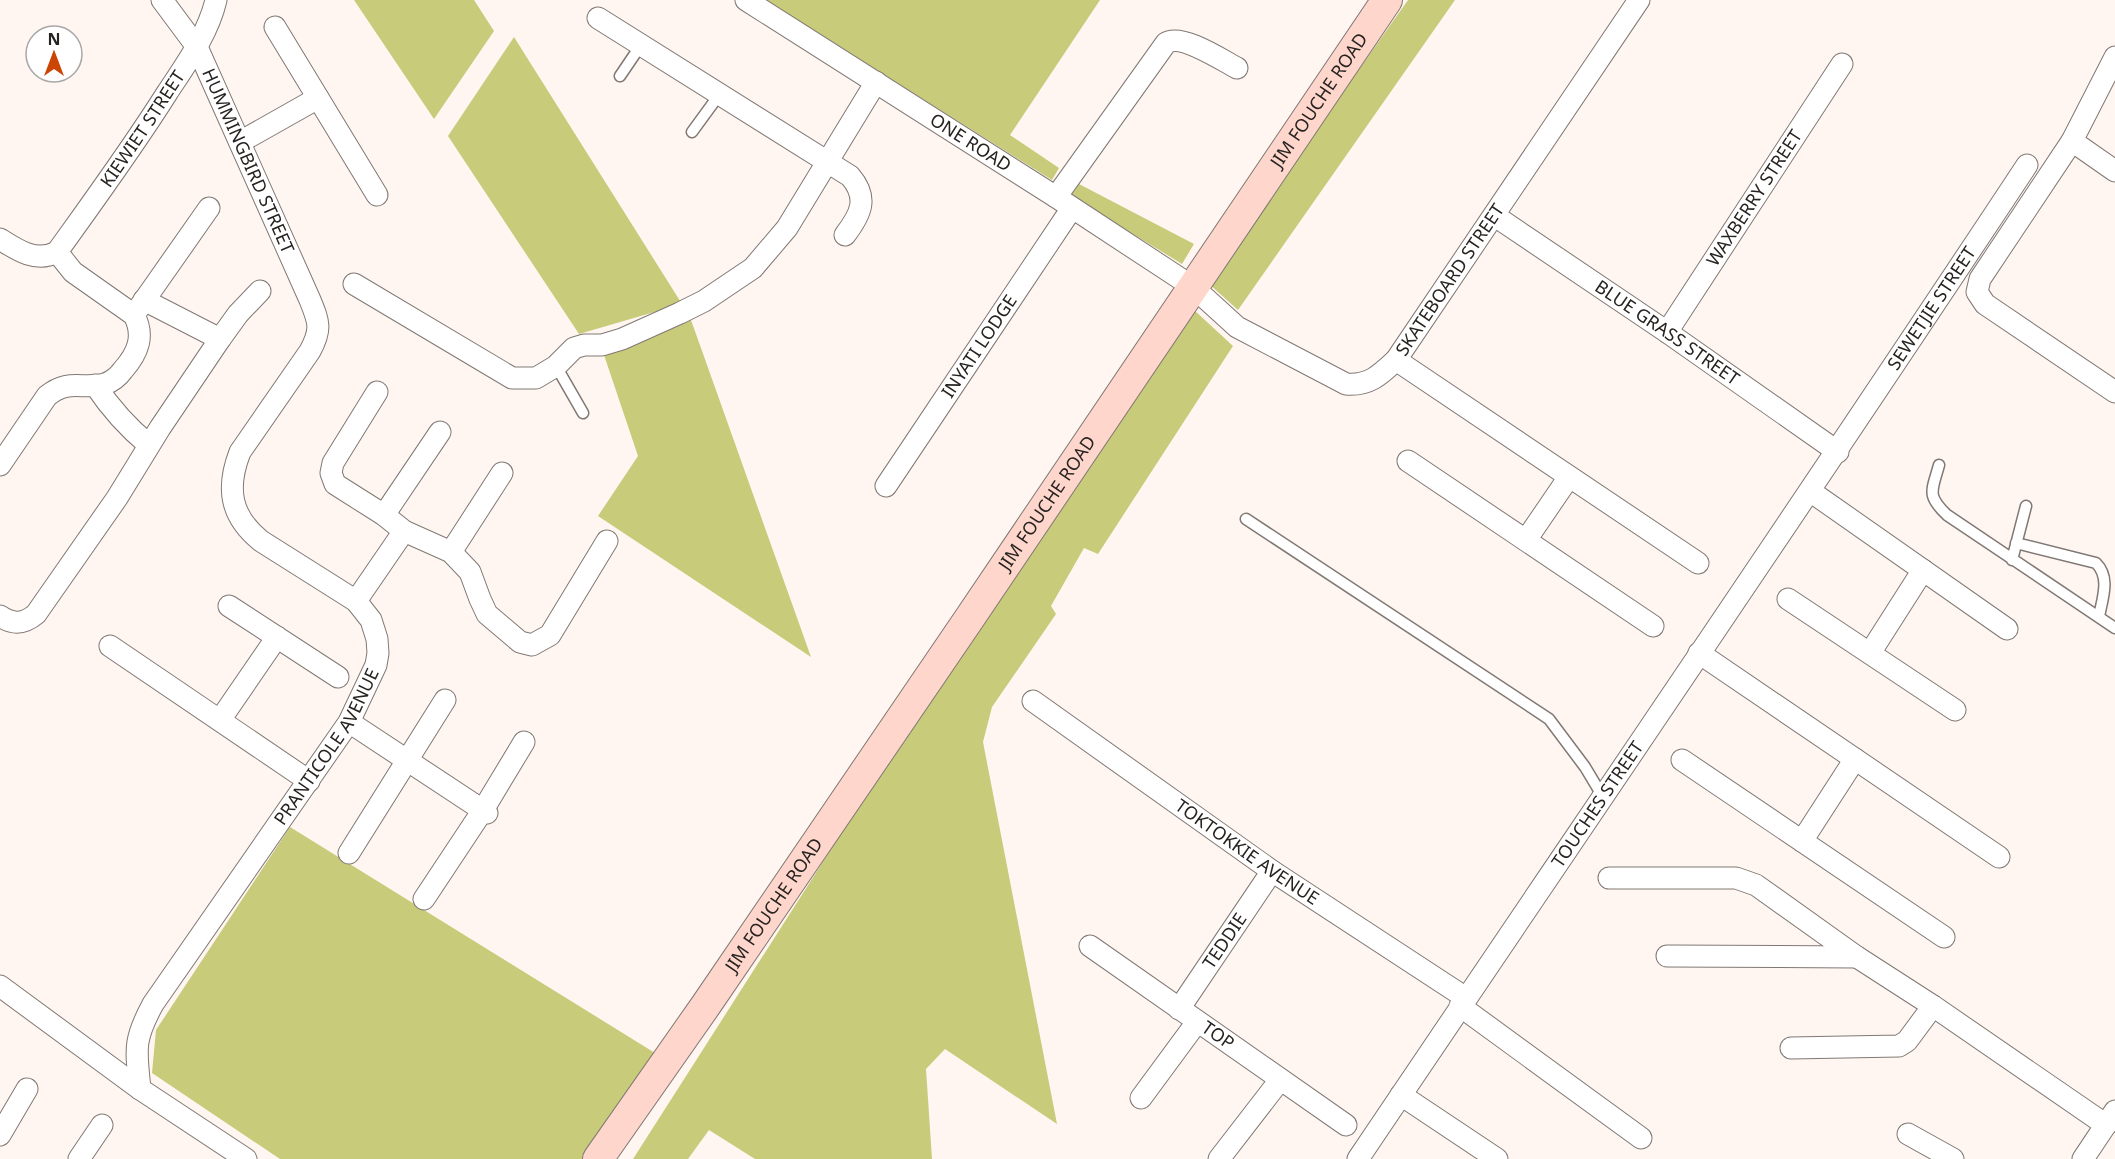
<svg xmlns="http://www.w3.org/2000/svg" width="2115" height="1159" font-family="'Noto Sans',sans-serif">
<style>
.green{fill:#c8cb79}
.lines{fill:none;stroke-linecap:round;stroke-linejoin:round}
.lane-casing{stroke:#807874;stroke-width:13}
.street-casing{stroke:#807874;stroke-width:23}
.secondary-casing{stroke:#807874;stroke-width:32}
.lane{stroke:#fff;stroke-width:10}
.street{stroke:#fff;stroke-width:21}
.secondary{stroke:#fed6cb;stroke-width:30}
.labels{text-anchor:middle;stroke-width:4.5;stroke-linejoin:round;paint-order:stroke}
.street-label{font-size:18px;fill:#262321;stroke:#fff}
</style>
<rect width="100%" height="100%" fill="#fff6f1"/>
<path class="green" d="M354 0H474L494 31 434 119Z
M765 0H1100L1010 135 1059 168 1052 180Z
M1408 0H1455L1238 310 1208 283Z
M514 37 682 304 579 334 448 136Z
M1079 184 1194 244 1182 264 1071 196Z
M1193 309 1233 346 1098 554 1084 548 1051 606 1056 614 992 707 983 742 1057 1124 945 1049 926 1069 932 1159H755L709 1130 688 1159H633L874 782Z
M691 320 811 657 598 516 638 456 604 355Z
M290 827 655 1053 583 1159H280L152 1073 156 1030Z"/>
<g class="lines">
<defs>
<path id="lane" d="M620 76 641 45
M692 132 719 95
M556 366 583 413
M1939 465C1932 491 1926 495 1947 515L2115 628
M1246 519 1549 719 1585 767 1603 797
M2016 543 2096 563C2111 578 2102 599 2099 617
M2012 560 2026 506"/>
<g id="street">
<path id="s1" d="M746 0 1056 197 1193 287 1237 327 1346 384C1369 386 1380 375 1396 360L1639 0"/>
<path d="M598 18 850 176C869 198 861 214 845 235"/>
<path d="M275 27 377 195"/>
<path d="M2115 57 2072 141 2115 171"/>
<path d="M2072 141 1980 279 1977 292 1985 304 2115 392"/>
<path d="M240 142 318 98"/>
<path d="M1056 197 1166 43C1181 33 1222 60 1237 68"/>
<path id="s2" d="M1495 216 1667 332 1838 452"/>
<path d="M0 239C17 250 36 263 57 252"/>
<path id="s3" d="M57 252C95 199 133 147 167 93 186 64 208 34 216 0"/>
<path d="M354 284 512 378H536L556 366 574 348 584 345H602L622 339 680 313 704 301 753 268 787 228 876 82"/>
<path d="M144 300 220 339"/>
<path d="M134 315 209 208"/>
<path id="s4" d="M1667 332 1842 64"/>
<path d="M1396 360 1698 563"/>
<path d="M95 385C111 409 127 427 149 445"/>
<path d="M377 392 333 463 331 473 335 484 384 515 404 531 451 552 470 572 480 599 487 614 520 642 532 645 550 635 607 541"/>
<path d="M1408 461 1653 626"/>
<path d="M0 465 47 396C69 378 82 390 105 384 113 381 118 377 123 370 138 353 145 336 134 315L73 272 57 252"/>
<path id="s5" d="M886 486 1072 208"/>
<path d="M1810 491 2007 629"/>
<path d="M384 515 440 432"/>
<path d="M1526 540 1569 477"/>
<path d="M451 552 502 473"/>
<path d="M1788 599 1955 710"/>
<path d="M356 601 404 531"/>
<path d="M229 606 338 677"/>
<path d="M0 616C13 625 24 624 36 614L117 498 160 428 220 339 238 314 260 291"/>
<path d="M110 646 309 781"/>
<path d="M1699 653 1999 857"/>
<path d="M1870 653 1923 570"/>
<path id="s6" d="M1033 701 1272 871 1466 998"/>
<path d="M220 720 277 637"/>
<path d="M349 722 487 813"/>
<path d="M1682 760 1944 937"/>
<path d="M1802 841 1855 759"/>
<path d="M349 853 445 700"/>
<path d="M1609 878H1736L1756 885 1857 957 1933 1006 2106 1125"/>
<path d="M424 899 483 810 524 742"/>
<path id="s7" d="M1090 946 1346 1125"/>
<path d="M1667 956 1857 957"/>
<path d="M0 986 140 1089 246 1159"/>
<path d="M1460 1006 1641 1138"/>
<path id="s8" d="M1179 1009 1272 871"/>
<path d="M1791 1048 1899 1046 1907 1041 1933 1006"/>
<path id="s9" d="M140 1089C136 1049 133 1041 153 1004L349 722 376 665 378 653 377 639 371 620 356 601 261 541C230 516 226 488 240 452L310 351C322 329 319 322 310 300L197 47 162 0"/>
<path d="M1401 1095 1497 1159"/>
<path d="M1141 1098 1197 1022"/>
<path d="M1908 1134 1953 1159"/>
<path d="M0 1135 27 1089"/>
<path d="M79 1159 102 1125"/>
<path d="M1219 1159 1280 1080"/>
<path id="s10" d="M1358 1159C1581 828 1807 498 2027 165"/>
<path d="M2083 1159 2115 1111"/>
</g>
<g id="secondary">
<path id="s11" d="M598 1159 706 1005 969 619 1387 0"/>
</g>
</defs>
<use href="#lane" class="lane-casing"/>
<use href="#street" class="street-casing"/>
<use href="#secondary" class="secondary-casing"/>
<use href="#lane" class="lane"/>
<use href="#street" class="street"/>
<use href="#secondary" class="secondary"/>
</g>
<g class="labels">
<g class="street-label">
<text dy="6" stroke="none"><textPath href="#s11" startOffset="1281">JIM FOUCHE ROAD</textPath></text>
<text dy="6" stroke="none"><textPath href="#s3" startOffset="150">KIEWIET STREET</textPath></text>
<text dy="6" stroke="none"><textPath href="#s1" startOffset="266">ONE ROAD</textPath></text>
<text transform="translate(248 161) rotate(66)" y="6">HUMMINGBIRD STREET</text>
<text dy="6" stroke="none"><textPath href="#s4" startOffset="160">WAXBERRY STREET</textPath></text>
<text dy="6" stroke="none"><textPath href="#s1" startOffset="868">SKATEBOARD STREET</textPath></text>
<text dy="6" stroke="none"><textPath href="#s10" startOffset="1026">SEWETJIE STREET</textPath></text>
<text dy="6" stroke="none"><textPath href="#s2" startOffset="208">BLUE GRASS STREET</textPath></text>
<text dy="6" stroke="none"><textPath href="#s5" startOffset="168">INYATI LODGE</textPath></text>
<text dy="6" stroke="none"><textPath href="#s11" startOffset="795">JIM FOUCHE ROAD</textPath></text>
<text dy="6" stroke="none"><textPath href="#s9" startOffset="399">PRANTICOLE AVENUE</textPath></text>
<text dy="6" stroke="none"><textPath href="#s10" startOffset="428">TOUCHES STREET</textPath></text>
<text dy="6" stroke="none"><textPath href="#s6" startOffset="262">TOKTOKKIE AVENUE</textPath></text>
<text dy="6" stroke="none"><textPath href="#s11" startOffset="309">JIM FOUCHE ROAD</textPath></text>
<text dy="6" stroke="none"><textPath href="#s8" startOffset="82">TEDDIE</textPath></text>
<text dy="6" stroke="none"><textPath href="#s7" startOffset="156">TOP</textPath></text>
</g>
</g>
<g transform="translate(54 54)"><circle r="28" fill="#ffffff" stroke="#a8a7a6" stroke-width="1.5"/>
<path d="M0-4.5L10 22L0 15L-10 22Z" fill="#cb4505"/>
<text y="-9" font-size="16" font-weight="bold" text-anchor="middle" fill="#262321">N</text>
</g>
</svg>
